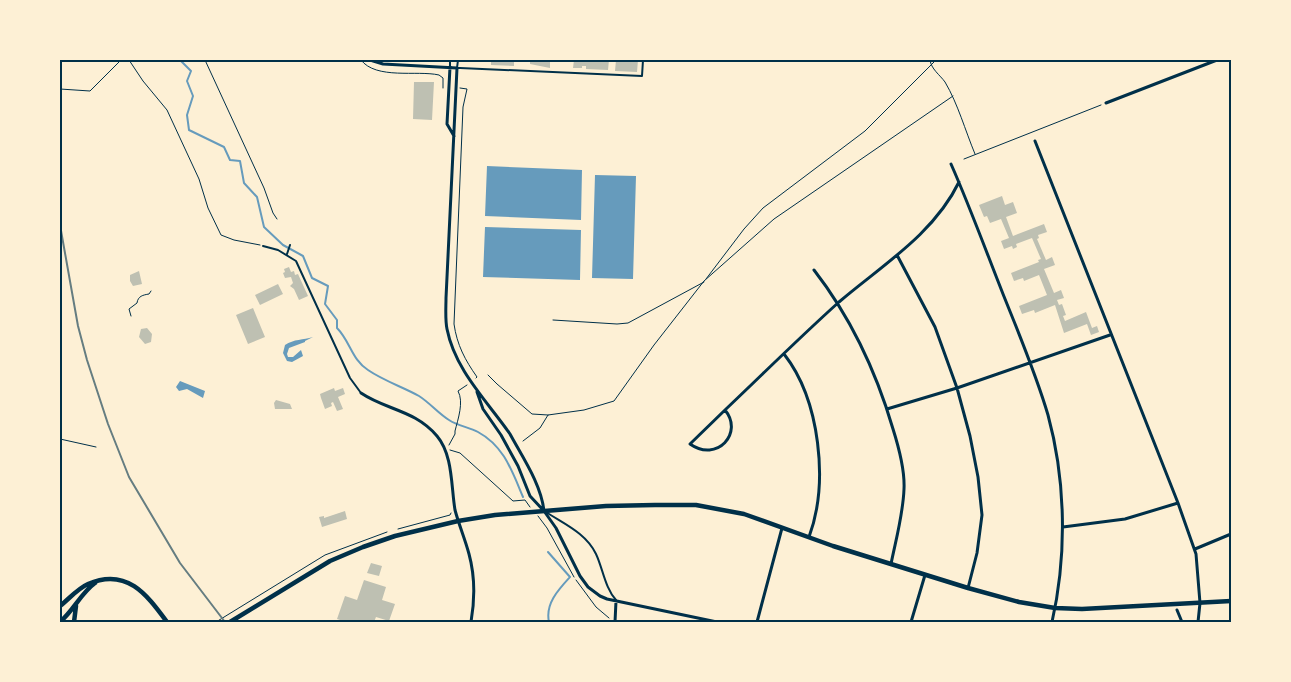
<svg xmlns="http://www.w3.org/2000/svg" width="1291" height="682" font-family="'Fira Sans Condensed',sans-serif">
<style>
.water{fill:#669bbc}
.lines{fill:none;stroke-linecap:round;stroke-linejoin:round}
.stream{stroke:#669bbc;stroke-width:2}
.building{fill:#bec0b2}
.path{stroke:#003049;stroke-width:1}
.service{stroke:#003049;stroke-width:2}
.minor{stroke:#003049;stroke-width:3}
.secondary{stroke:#003049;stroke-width:4.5}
.rail{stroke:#657d81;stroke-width:2}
.neatline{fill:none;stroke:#003049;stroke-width:2}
</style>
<rect width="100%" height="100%" fill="#fdf0d5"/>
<path class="water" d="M487 166 582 170 581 220 485 216Z
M595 175 636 176 633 279 592 278Z
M485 227 581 230 580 280 483 277Z
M313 337 305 341V342L289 348 287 354 288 357H293L301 350 303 356 292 362 287 361 283 353 285 345C294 339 303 340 313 337Z
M180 381 205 391 203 398 187 389 179 391 176 387Z"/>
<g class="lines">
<path class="stream" d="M180 60 191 71 187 81 193 96 187 115 189 130 224 147 230 160 240 161 244 183 257 197 264 227 283 245 303 256 312 278 328 286 325 304 337 320V328C350 341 352 360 368 370 384 381 403 387 419 396 430 403 439 414 449 420 458 426 469 427 478 432 504 446 512 471 523 497
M548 552 570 577C558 590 545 604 549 622"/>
</g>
<path class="building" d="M491 60H514V66L491 65Z
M530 60H550V68L530 64Z
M574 60 587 62V60H609L608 70 586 69V66H582V68H573Z
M616 60H638L637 72 615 71Z
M414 82H434L432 120 413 119Z
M1002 196 1005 205 1013 202 1017 213 1006 217 1013 236 1044 224 1047 232 1038 235 1039 238 1037 239 1046 260 1052 257 1055 265 1044 269 1054 293 1061 290 1064 298 1057 300 1059 305 1062 304 1066 315 1063 316 1065 321 1086 312 1092 328 1097 326 1099 332 1091 335 1087 324 1064 333 1055 305 1035 313 1034 310 1022 314 1019 306 1047 295 1039 275 1024 281 1023 278 1014 281 1011 273 1039 262 1038 260 1041 259 1032 238 1016 244 1017 247 1013 249 1012 246 1004 249 1001 241 1009 238 1001 219 990 223 987 216 984 217 979 205Z
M289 267 291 272 294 271 295 275 298 274 308 296 299 300 294 289 290 286 293 283 291 277 285 278 283 273 285 272 284 269Z
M139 271 142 284 133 286 130 281V275Z
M278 284 283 294 260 305 255 295Z
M253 308 265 337 248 344 236 315Z
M147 328 152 334 151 342 145 344 139 337 141 329Z
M334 388 335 391 343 388 345 394 338 397 343 409 337 411 333 402 331 403 332 406 325 409 321 398 320 394Z
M276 400 290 404 292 409H275L274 403Z
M345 511 347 519 322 527 319 517 324 516V518Z
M371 563 382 566 379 576 367 573Z
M364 580 386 587 382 600 395 604 389 621 376 617 374 622H346L337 619 345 596 357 600Z"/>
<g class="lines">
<path class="path" d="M129 60 143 81 167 110 199 179 208 208 221 235 234 240 260 245
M205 60 264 188 273 213 277 219
M361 60C376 80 417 70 439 75L443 78V88
M930 60C931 69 940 75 945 82 958 104 965 130 975 154
M460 88 467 89 463 107 454 324C457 345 465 360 477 377L476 378
M60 89 90 91 121 60
M964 159 1101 105
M706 279 744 229 763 208 865 131 936 60
M131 316 129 309 137 303C138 296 143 295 149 294L151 291
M553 320 617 324 628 323 704 282
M488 375 497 384 532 414 548 415
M60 439 96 447
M523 441 540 428 548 415 584 410 614 401 654 345 704 281 774 219 953 96
M449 445 455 434V431C458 419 464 402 458 391L467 385
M450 450 460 453 513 501 525 500 530 507
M538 516 547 528 574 577
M398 529 450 515 451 513
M576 580 596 607 609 618
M216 622 325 555 387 532"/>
<path class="service" d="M458 60 457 68H460L642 76 643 60
M450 67V60
M263 246 278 250 296 261 350 378 361 393
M287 254 290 245
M546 512C564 524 586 533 596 554 603 569 605 588 616 600"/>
<path class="minor" d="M370 60 383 64 457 68 446 298C446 308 445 319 447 329 455 370 487 401 510 434 523 458 541 484 544 511
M450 67 447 124 454 136
M1106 103 1217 60
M1035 141 1178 503 1196 554 1200 603 1198 622
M951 164C970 207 986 251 1003 294 1019 334 1036 374 1048 415 1066 481 1067 556 1052 622
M897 255 935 327 957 388 970 436 978 477 982 515 977 553 968 588
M814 270C852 319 876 371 893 429 899 448 905 469 904 489 903 515 896 539 891 564
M784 354C820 400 829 483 809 537
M477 392 483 409 501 435 518 466 530 496 544 511 556 528 580 576 588 587 600 596 607 599 717 622
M361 393C386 410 415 410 437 436 453 455 451 486 455 510 459 525 465 539 469 554 475 576 475 599 471 622
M887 409 957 388 1110 335
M725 410C763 374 800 337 839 302 881 266 934 234 959 182
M725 410C744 433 717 463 690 444Z
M1063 527 1125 519 1178 503
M1195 549 1231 534
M1177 610 1182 622
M615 622 616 601
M757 622 782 528
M911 622 925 575"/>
<path class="secondary" d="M60 606C69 599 77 589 88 584 127 567 147 595 167 622
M60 622C74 610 81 593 95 583
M74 622 76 606
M230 622 330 561 363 547 395 536 458 521 495 515 606 506 655 505H696L744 514 833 546 968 588 1019 602 1055 608 1082 609 1231 601"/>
<path class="rail" d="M60 225 78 326 87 360 108 424 129 477 180 563 225 622"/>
</g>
<rect width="1291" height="682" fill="none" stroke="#fdf0d5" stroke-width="122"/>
<rect x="61" y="61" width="1169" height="560" class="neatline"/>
</svg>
